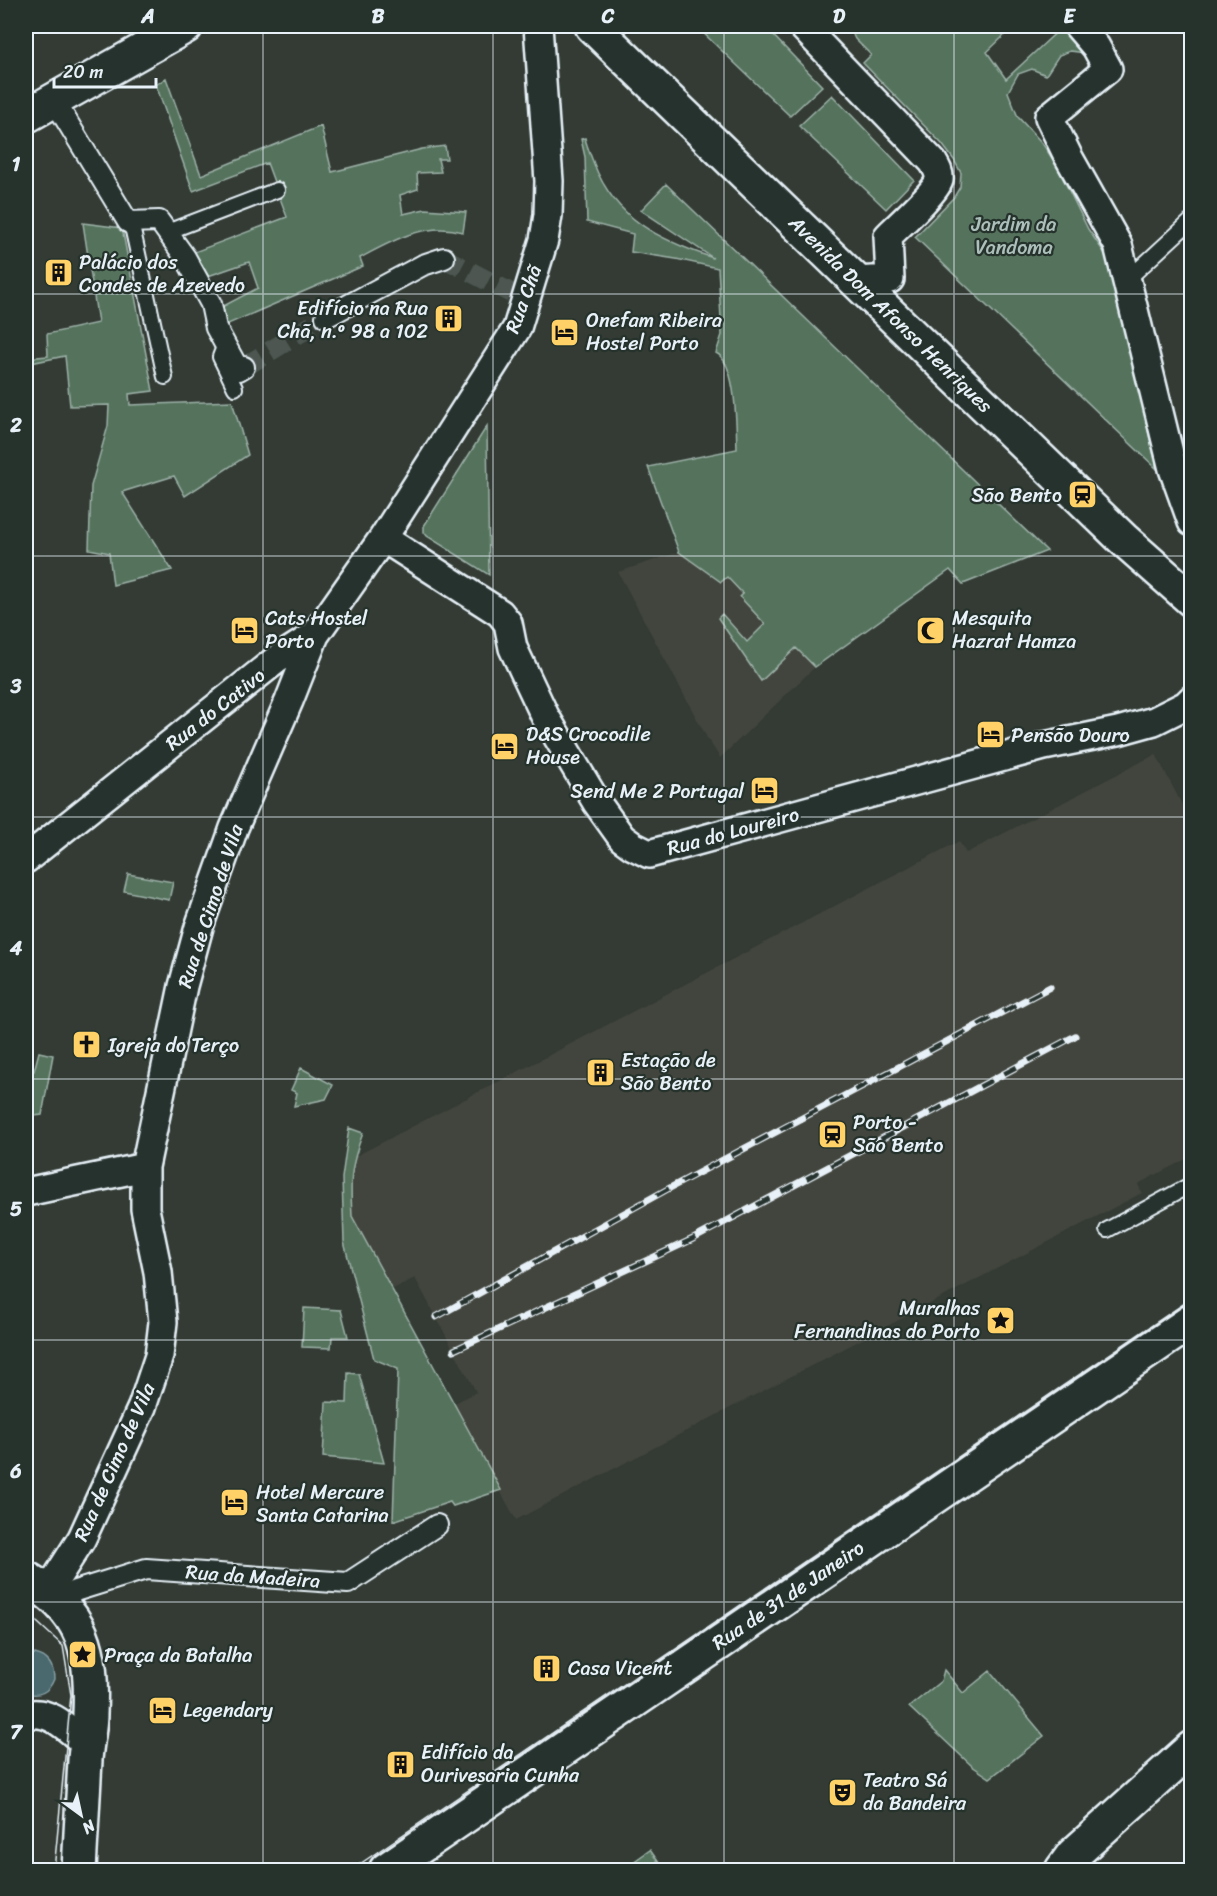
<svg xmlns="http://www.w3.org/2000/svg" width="1217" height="1896" font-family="Sriracha,sans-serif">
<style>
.built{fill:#42453c}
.green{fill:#54735c;stroke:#9eb2aa;stroke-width:1.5}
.water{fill:#48696e;stroke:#889fa5;stroke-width:1.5}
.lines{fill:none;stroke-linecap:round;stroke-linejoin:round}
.pedestrian-tunnel{stroke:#4e5651;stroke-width:20;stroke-dasharray:20 10;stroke-linecap:butt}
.service-casing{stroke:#e8f1f8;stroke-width:18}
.pedestrian-casing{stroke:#e8f1f8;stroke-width:24}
.minor-casing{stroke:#e8f1f8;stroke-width:32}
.tertiary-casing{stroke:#e8f1f8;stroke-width:38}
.secondary-casing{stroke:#e8f1f8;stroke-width:38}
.service{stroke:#26332d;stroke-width:14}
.pedestrian{stroke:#26332d;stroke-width:20}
.minor{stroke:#26332d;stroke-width:27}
.tertiary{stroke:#26332d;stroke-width:33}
.secondary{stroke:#26332d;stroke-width:33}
.tram{stroke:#e8f1f8;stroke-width:1.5}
.rail-casing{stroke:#e8f1f8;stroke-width:7}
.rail{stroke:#26332d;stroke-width:4.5;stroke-dasharray:14;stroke-linecap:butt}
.grid{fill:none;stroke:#e8f1f8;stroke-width:1.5;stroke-opacity:0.55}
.labels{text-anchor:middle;stroke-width:4.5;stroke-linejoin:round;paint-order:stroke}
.park-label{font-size:20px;fill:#adbfba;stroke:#26332d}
.poi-label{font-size:20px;fill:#e8f1f8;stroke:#26332d;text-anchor:start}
.street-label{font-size:20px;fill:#e8f1f8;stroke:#26332d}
.neatline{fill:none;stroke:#e8f1f8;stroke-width:2}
.grid-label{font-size:20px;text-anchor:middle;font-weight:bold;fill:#e8f1f8}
</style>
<rect width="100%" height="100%" fill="#333b34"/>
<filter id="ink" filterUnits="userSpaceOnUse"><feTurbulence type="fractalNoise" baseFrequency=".0167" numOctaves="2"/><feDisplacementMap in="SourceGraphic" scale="12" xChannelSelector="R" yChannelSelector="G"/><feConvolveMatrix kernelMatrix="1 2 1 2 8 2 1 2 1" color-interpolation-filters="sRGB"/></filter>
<g filter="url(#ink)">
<path class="built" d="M679 552 720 582 726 577 815 667 720 758 707 738 618 572Z
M1156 754 1191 822 1192 1156 1138 1184 1142 1193 516 1520 453 1404 476 1392 415 1278 393 1289 352 1216 350 1178 354 1157 959 841 966 853Z"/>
<path class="green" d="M696 26H764L822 86 790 116Z
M849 26H1014L987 52 1006 79 1063 26H1067L1086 53 1070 51 1059 55 1046 75 1032 69 1018 74 1008 92 1018 117 1042 143 1056 164 1088 229 1108 258 1157 469 915 237 954 197 960 187 961 173 954 160 942 144 863 63 871 55 855 39Z
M166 78 201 175 321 126 332 172 422 149 445 146 447 159H438L441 172 417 173 418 189 400 195 403 214 425 209 466 212 463 232C426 221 392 241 360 258L363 266 221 327 218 309 258 288 249 262 205 277 189 254 287 217 267 163 193 191 156 85Z
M832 95 914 180 886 209 799 126Z
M585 138C587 147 591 156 594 164 615 219 660 240 713 258L641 210 666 184 1047 551 963 584 950 570 815 667 796 648 761 681 718 618 722 614 747 642 765 624 740 597 743 594 727 577 721 582 679 552 648 467 737 449C736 427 737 363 716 353L722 335 718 268 676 259 631 252 633 234 587 222 585 157 581 139Z
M83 223 122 228 153 391 129 394 130 405 232 401 248 455 185 496 174 476 122 492 172 570 113 585 109 553 89 549 91 486 108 426 109 405 70 406 65 356 26 364V358L48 356 47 334 98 323Z
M487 426 489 575 427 536 424 532V526Z
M128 874 173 882 169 900 124 891Z
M39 1052 53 1055 42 1115 26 1117V1070L34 1071Z
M301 1068 333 1085 326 1099 294 1106 297 1093 291 1090Z
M349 1128 363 1133C350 1167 350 1180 352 1216L501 1490 453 1506 450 1502 393 1521 398 1369 374 1359 344 1242 342 1178Z
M304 1308 341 1310 348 1337H332L331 1348 302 1347Z
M348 1373 359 1374 384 1463 323 1457 326 1402 347 1403Z
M944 1670 963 1693 990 1671 1044 1736 990 1778 972 1766 909 1707 941 1681Z
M650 1850 664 1870H629L626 1867Z"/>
<path class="water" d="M35 1654C48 1657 54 1665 54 1679 49 1692 39 1697 26 1693V1656Z"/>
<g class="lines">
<path class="pedestrian-tunnel" d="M444 258 511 293
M244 367 326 317"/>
<defs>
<path id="service" d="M128 222 133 231 165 377
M167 232 277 190
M1127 280 1192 220
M225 344 220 357 235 388
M1107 1230 1192 1184"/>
<path id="pedestrian" d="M54 100 128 222 159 221 185 257 211 304 216 328 239 370 244 367
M326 317 423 265 444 258
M58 1601 75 1591 146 1569 348 1583 437 1525"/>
<path id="minor" d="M802 26 933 162C936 167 940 173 939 180 936 192 898 226 888 236L890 279 856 281
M1078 26 1096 47 1108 69 1049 117 1068 156 1118 245 1173 469 1192 522
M383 538 500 613 508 623 513 648 545 716 597 803 622 838 633 846 649 854 1044 746 1118 731 1154 721 1186 705 1192 699
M26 859 276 660 315 635 383 538 517 328 544 240 548 215 549 181 538 26
M26 1192 145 1167
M47 1593 82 1538 142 1407 159 1356 163 1322 158 1272 145 1209V1167L183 986 199 927 234 828 289 701 315 635
M26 1715C50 1708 69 1730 87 1745"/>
<path id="tertiary" d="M26 1578C84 1611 93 1650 90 1714 90 1729 86 1744 85 1760 83 1797 81 1834 79 1870
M386 1870 1192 1321"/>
<path id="secondary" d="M592 26 1123 539 1192 600
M26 116 186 26
M1062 1870 1073 1855 1192 1748"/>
</defs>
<use href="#service" class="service-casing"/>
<use href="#pedestrian" class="pedestrian-casing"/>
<use href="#minor" class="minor-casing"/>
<use href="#tertiary" class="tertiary-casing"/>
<use href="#secondary" class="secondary-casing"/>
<use href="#service" class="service"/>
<use href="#pedestrian" class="pedestrian"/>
<use href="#minor" class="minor"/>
<use href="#tertiary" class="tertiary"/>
<use href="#secondary" class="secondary"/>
<path class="tram" d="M26 1612 63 1646 71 1695 54 1870
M351 1870 1192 1298"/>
<defs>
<path id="rail" d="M436 1317 666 1190 1050 987
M454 1350 693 1239 1075 1036"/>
</defs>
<use href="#rail" class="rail-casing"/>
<use href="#rail" class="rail"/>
</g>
</g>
<path class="grid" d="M263 26V1870M493 26V1870M724 26V1870M954 26V1870M26 294H1192M26 556H1192M26 817H1192M26 1079H1192M26 1340H1192M26 1602H1192"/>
<defs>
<symbol id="building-square" viewBox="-11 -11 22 22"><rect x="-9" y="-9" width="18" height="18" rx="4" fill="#ffd166" stroke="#26332d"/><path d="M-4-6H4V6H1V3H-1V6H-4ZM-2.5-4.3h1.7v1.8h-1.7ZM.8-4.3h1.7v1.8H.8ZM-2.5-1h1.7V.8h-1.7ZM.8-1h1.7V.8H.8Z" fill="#111"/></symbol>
<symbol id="hotel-square" viewBox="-11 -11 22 22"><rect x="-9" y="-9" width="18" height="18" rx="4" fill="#ffd166" stroke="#26332d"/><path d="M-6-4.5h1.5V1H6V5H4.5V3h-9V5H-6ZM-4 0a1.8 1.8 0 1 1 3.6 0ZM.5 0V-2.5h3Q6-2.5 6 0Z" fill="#111"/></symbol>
<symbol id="station-square" viewBox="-11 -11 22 22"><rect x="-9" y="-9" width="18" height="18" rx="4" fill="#ffd166" stroke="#26332d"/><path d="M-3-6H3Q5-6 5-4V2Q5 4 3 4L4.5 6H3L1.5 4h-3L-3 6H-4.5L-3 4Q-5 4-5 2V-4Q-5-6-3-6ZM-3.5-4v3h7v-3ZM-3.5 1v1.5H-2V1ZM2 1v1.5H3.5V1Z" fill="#111"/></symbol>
<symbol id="mosque-square" viewBox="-11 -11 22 22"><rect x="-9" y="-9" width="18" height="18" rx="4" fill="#ffd166" stroke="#26332d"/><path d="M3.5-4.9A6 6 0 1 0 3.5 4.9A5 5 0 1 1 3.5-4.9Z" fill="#111"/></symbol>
<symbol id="church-square" viewBox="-11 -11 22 22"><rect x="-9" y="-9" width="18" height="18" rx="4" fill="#ffd166" stroke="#26332d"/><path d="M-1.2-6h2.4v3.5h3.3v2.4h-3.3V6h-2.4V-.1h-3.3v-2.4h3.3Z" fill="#111"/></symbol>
<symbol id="sight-square" viewBox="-11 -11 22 22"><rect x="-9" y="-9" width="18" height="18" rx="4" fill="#ffd166" stroke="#26332d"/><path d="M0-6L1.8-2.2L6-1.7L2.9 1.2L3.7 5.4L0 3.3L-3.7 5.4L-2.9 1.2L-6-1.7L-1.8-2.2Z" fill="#111"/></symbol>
<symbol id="theatre-square" viewBox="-11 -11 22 22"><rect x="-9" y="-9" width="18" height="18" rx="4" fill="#ffd166" stroke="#26332d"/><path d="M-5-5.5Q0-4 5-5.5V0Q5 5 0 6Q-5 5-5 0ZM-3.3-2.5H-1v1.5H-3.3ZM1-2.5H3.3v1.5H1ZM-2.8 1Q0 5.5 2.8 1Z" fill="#111"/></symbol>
</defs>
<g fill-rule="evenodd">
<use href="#building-square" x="42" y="256" width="33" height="33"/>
<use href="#building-square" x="432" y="302" width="33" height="33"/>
<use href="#hotel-square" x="548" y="316" width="33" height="33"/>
<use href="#station-square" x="1066" y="478" width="33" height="33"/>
<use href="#hotel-square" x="228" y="614" width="33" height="33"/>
<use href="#mosque-square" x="914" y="614" width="33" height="33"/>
<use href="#hotel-square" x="974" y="718" width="33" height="33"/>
<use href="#hotel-square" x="488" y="730" width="33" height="33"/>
<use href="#hotel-square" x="748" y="774" width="33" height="33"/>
<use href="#church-square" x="70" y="1028" width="33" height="33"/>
<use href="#building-square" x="584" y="1056" width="33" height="33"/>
<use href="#station-square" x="816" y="1118" width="33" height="33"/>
<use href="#sight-square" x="984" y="1304" width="33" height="33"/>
<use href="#hotel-square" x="218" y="1486" width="33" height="33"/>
<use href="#sight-square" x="66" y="1638" width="33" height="33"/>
<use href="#building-square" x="530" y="1652" width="33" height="33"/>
<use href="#hotel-square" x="146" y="1694" width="33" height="33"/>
<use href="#building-square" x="384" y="1748" width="33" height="33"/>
<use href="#theatre-square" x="826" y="1776" width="33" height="33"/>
</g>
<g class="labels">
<g class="park-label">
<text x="1014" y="231">Jardim da<tspan x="1014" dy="23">Vandoma</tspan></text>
</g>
<g class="poi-label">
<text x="79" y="269">Palácio dos<tspan x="79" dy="23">Condes de Azevedo</tspan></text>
<text x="428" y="315" text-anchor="end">Edifício na Rua<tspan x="428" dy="23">Chã, n.º 98 a 102</tspan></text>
<text x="586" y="327">Onefam Ribeira<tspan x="586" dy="23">Hostel Porto</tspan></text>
<text x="1062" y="502" text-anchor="end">São Bento</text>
<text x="265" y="625">Cats Hostel<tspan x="265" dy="23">Porto</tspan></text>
<text x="952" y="625">Mesquita<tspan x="952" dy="23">Hazrat Hamza</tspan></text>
<text x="526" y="741">D&amp;S Crocodile<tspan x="526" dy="23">House</tspan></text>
<text x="1011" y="742">Pensão Douro</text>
<text x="744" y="798" text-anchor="end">Send Me 2 Portugal</text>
<text x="108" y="1052">Igreja do Terço</text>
<text x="621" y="1067">Estação de<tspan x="621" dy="23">São Bento</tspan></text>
<text x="853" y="1129">Porto -<tspan x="853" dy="23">São Bento</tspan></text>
<text x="980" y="1315" text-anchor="end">Muralhas<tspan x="980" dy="23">Fernandinas do Porto</tspan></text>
<text x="256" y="1499">Hotel Mercure<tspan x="256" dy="23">Santa Catarina</tspan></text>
<text x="104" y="1662">Praça da Batalha</text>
<text x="568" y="1675">Casa Vicent</text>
<text x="183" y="1717">Legendary</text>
<text x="421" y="1759">Edifício da<tspan x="421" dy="23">Ourivesaria Cunha</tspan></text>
<text x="863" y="1787">Teatro Sá<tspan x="863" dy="23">da Bandeira</tspan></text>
</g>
<g class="street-label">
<text transform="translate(523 299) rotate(-70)" y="7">Rua Chã</text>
<text transform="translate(891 314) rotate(44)" y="7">Avenida Dom Afonso Henriques</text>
<text transform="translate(215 709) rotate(-38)" y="7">Rua do Cativo</text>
<text transform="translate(733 831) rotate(-15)" y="7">Rua do Loureiro</text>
<text transform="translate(210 906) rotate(-72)" y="7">Rua de Cimo de Vila</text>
<text transform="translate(114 1462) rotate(-66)" y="7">Rua de Cimo de Vila</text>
<text transform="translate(253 1576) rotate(4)" y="7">Rua da Madeira</text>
<text transform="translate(788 1595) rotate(-34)" y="7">Rua de 31 de Janeiro</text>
</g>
</g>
<rect width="1217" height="1896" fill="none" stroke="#26332d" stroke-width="66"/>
<g transform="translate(81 1815) rotate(147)" stroke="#26332d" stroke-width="4.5" paint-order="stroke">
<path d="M0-4.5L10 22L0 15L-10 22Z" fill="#e8f1f8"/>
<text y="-9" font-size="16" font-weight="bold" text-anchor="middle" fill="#e8f1f8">N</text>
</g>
<path d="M54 78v9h102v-9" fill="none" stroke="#e8f1f8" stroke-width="3"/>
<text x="63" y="78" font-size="18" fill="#e8f1f8" stroke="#26332d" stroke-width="4.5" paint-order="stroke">20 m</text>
<rect x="33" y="33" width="1151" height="1830" class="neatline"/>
<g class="grid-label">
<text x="148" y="23">A</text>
<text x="378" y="23">B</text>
<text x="608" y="23">C</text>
<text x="839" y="23">D</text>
<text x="1069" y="23">E</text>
<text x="16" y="171">1</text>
<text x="16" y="432">2</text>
<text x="16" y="693">3</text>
<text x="16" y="955">4</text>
<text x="16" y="1216">5</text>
<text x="16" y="1478">6</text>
<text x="16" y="1739">7</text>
</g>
</svg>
